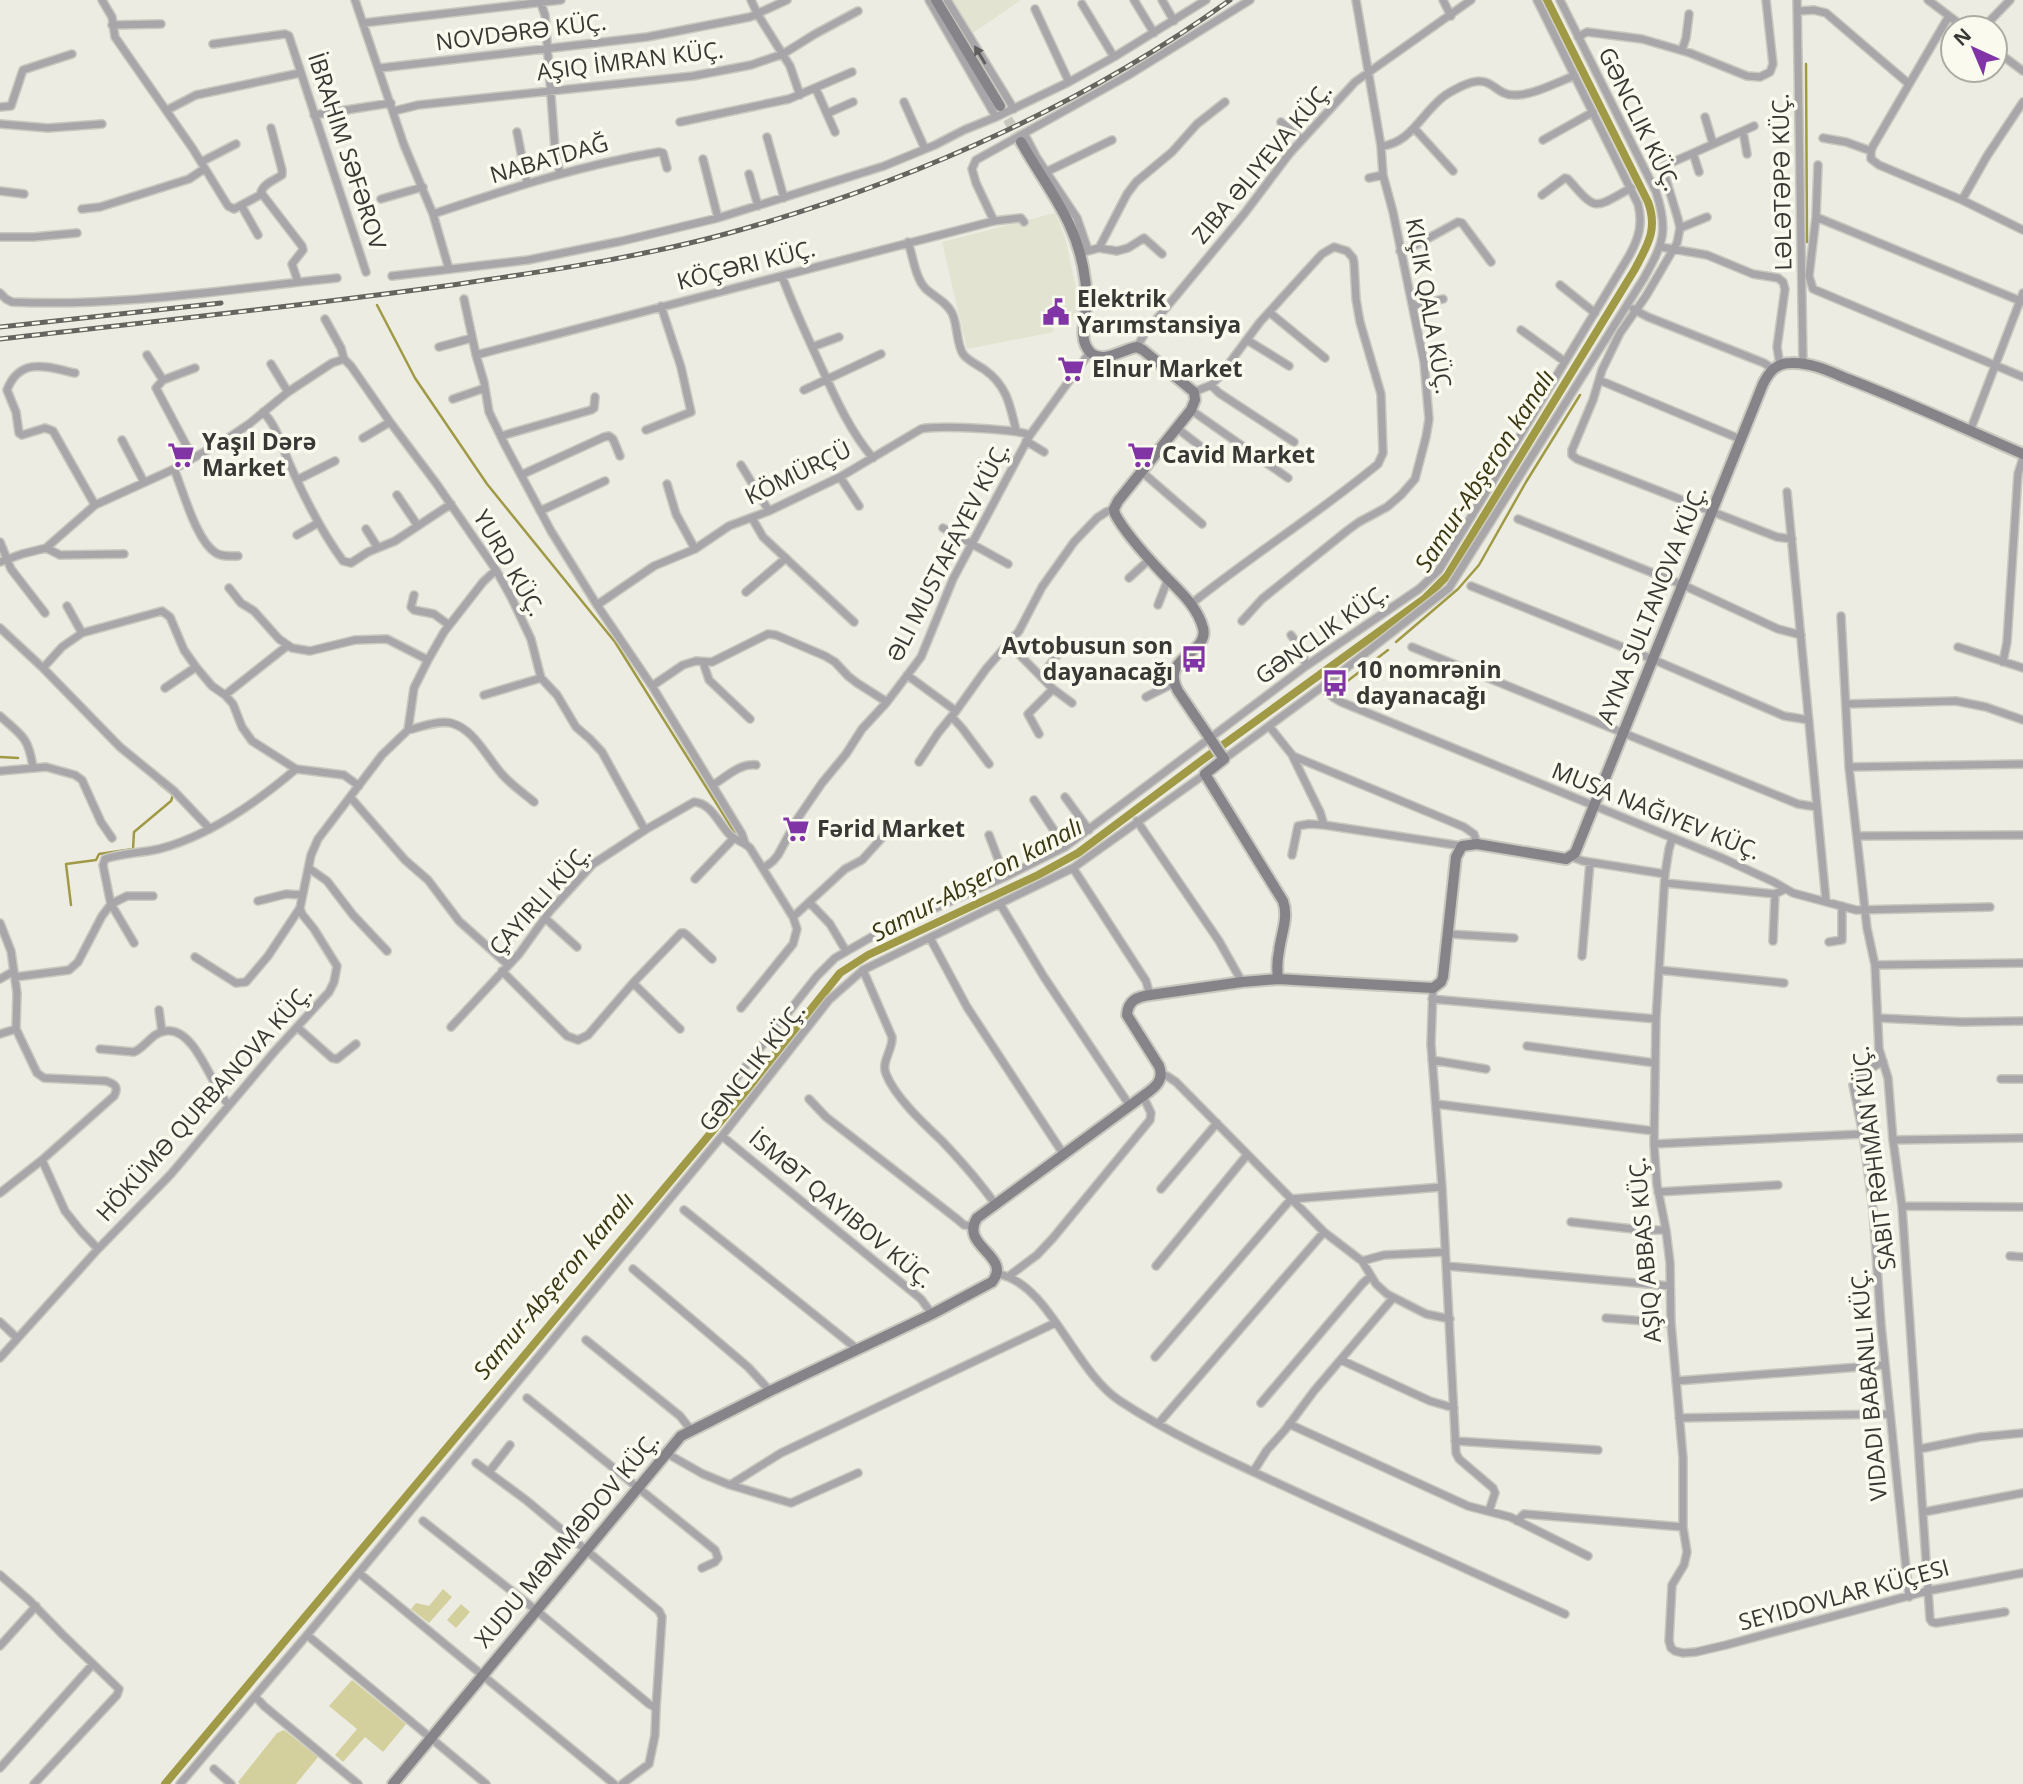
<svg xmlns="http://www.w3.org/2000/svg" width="2023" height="1784" font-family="'Open Sans',sans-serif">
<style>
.built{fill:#e3e3d1}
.green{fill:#d3d09d}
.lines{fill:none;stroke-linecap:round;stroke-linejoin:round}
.stream{stroke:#a09a46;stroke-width:2.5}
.canal{stroke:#a09a46;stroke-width:8}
.secondary-tunnel{stroke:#c9c8bf;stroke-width:10;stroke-dasharray:10 5;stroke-linecap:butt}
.street-casing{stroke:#c9c8bf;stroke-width:10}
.secondary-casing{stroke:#c9c8bf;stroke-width:14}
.street{stroke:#a8a6a9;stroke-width:7}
.secondary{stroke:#878489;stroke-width:10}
.rail-casing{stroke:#65645f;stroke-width:5}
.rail{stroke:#fafaef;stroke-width:2.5;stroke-dasharray:8;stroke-linecap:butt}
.oneway{fill:#5f5e5d}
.labels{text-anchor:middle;stroke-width:7;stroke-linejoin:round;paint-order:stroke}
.street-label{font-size:23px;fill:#383834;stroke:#fafaef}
.poi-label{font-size:23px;font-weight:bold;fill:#383834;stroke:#fafaef;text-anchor:start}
.water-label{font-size:24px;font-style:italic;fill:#3a3712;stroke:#fafaef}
</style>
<rect width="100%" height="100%" fill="#edece2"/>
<path class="built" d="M952 0H1021L973 33Z
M1055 213 1065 237 1082 315 1052 322 1054 331 1049 333 967 349 942 242Z"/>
<path class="green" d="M443 1589 452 1597 429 1623 411 1609 416 1603 429 1606Z
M461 1604 470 1612 456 1628 447 1620Z
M352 1680 406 1724 383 1752 365 1737 343 1762 335 1755 357 1729 329 1706Z
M284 1730 318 1757 296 1784H240L238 1782 277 1733Z"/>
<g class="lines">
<path class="stream" d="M1806 64 1807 242
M377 305 415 378 487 484 615 642 735 833
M1396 642 1458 589 1479 565 1526 482 1580 395
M1337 689 1388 650
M0 757 18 758
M71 905 66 864 96 860 99 854 133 849 134 832 171 801 173 795 158 783"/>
<path class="canal" d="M165 1784 741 1097 840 973 868 955 1038 875 1078 853 1205 758 1424 599 1447 576 1635 269C1648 244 1658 229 1648 202L1547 0"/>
<path class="secondary-tunnel" d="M1000 106 1021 142"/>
<defs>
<path id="street" d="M102 0 112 17 115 37 193 149 228 206 234 209 262 194 302 246 303 250 292 264 298 282
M355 0 404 145 433 214 449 269
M751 0 758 15 790 66 800 95
M929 0 996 117
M947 0 1014 109
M1134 0 1154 33
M1162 0 1174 21
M1443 0 1451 16
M1797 0 1803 363
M1928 0 1965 28
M540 1 545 15 555 149 560 174
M1082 4 1114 57
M1035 9 1069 82
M1799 11 1814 10 1826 13 1909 84
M1949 16 1873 146 1871 151V159L1879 165 1962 200 2023 230
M363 23 561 0
M112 25 161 24
M1983 28 2010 0
M1578 37 1587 32 1642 39 1690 53 1747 76 1760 77 1770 72 1773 64 1766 0
M213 44 285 34 289 36 366 272
M1682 50 1686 38 1689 14
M1995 50 2023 71
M380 68 647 37 750 17 787 0
M816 89 835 132
M904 102 925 149
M0 107 11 106 23 70 72 54
M167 110 196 95 300 73
M394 111 418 105 693 76 751 65 783 54 815 34 858 11
M828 113 853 102
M314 115 391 103
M1705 117 1713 144
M680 122 789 99 852 72
M1281 122 1302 140
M0 124 48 128 102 124
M1754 126 1664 166 1663 169 1678 219 1680 228 1677 243 1646 296 1620 333 1602 370 1593 400 1572 450V455L1577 459 1777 537 1792 539
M1414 128 1453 171
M1743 131 1747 154
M517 132 527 183
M1024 133 1037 158 1077 218 1088 250
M767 137 784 198
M1823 138 1846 142 1871 151
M1543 140 1593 112
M1381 146C1410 144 1422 113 1443 97 1449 92 1456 89 1462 86 1495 71 1492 97 1517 95 1536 94 1557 82 1574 76
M1693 153 1699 172
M703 159 718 218
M201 162 236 144
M1818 165 1816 217 1809 276 1813 289 2023 377
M1046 172 1112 140
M749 174 758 206
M1369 178 1383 175
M0 191 24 194
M262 194 261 192C264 183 275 180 282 175V170L271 128
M1542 195 1565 178 1568 179C1597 212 1593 209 1631 188
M381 199 423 187
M1962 200 1987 156 2023 102
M241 205 258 235
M82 209 100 207 189 179 204 169
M433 214C508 189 581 165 659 152L663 153 667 168
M1816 217 2023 302
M994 221 976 183 972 169 976 160 1127 76 1250 0
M1680 228 1707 217
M0 237H33L77 233
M908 242C913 256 915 277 925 288 934 297 946 301 952 313 958 325 956 343 963 354 968 361 978 365 985 370 1007 386 1010 405 1016 430
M1661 247 1707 255 1753 274 1778 278 1783 282 1785 289 1777 347 1780 365
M1099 248 1117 251 1128 248 1144 238 1162 254
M1400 251 1416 245 1458 222 1462 223 1491 262
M1080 253 1099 248 1127 194 1136 182 1172 152 1197 124 1225 102
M392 276 528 260 622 241 718 218 884 166 935 145 964 130 996 117 1069 82 1114 57 1206 0
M782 276C793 306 806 334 819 362 834 395 849 430 873 458
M1560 285 1595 313
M0 293 6 299 12 302C120 307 230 289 337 278
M464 299 476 355 484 382 489 412 505 445 551 531 597 605 652 686 742 834 745 843
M1413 306 1443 299
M1633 309 1648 317 1764 363 1773 369
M1269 312 1325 358
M325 319 341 348 344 359
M1521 330 1564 361
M1247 340 1289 366
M439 347 472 338
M812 347 839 337
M1137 347 1145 333 1244 214 1290 153 1355 82 1471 0
M147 355 163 380
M476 355 994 221 1021 218 1024 222
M344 359 351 366 390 422 436 483 496 570 511 597 531 639 541 678 557 695 576 727 590 739 602 752 645 830
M271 364 288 392
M75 373C48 367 20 356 7 390L16 412 19 433 22 435 45 428 53 431 95 505
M1599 380 1740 439
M1211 385 1219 393 1294 442
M804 390 881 354
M453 399 485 388
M1191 410 1288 478
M263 412C277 426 282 447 290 465 305 499 321 531 343 561L351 563 368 552 395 541 451 504
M1178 429 1213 456
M646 430 691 412 681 367 661 306
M1970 431 2023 293
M501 436 591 410 594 408 595 397
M363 438 390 422
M122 440 144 482
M1026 441 1044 452
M193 458 156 388 163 380 195 368
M741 465 769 511
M174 469C183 490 196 541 216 553 222 557 231 556 238 556
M1142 472 1202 524
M521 475 604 437 609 436 613 439 620 456
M840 477 859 506
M297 480 335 461
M667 484 676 514 695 549
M1787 492 1826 901
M397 495 418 526
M540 511 605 481
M752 518 763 537 854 622
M1518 519 1683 585 1778 629 1801 635
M943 528 1008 564
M366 529 378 548
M297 535 318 523
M0 542 11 569 45 613
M46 548 60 555 124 554
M0 562 22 554 46 548 95 505 174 469 227 439 249 424 288 392 332 363 344 359
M1129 578 1150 559
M1471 586 1652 659 1784 716 1809 720
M229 588 241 603 254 611 279 639 292 648 310 651 355 640 387 639 428 660
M746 592 786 558
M414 595 411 607 414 610 434 614 449 625
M1191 604C1252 555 1318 514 1378 464L1383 453 1381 394 1360 322 1356 299 1354 263 1353 258 1347 251 1334 247 1322 254 1260 322 1219 377 1211 385 1194 392
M597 605 654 566 695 549 729 526 769 511 840 477 921 429C936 425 1017 429 1030 435
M1158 605 1168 579
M67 606 82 633
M1841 616 1849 767 1867 928 1875 965 1879 1049 1888 1078 1893 1140 1902 1206 1930 1619 1932 1622 1936 1623 2005 1612
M1242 621 1262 599 1348 530 1359 522 1387 507 1401 495 1415 479 1426 437 1429 419 1424 362 1393 212 1383 175 1381 146 1356 0
M0 628 43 668 120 747 174 791 210 829
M1291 635 1302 650 1306 666
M1009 644 1053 689 1072 703
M1412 647 1798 804 1817 807
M1958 647 2023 668
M703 662 709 680 750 719
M2003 662 2007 642 2018 474 2023 458
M43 668 62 647 82 633 162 611 170 617 184 650 196 667 212 686 225 695 233 704 242 727 252 741 296 769 344 775 359 786
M907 675 956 711
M1041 677 1063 647 1067 644 1079 649
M652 686 683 665 696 661 712 662 768 634 776 635 825 656 835 662 848 676 857 683 887 702
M1322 687 1334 698 1341 702 1722 858 1774 882 1793 893 1856 910 1990 907
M165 688 196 667
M225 695 287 646
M484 695 541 678
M1146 697 1174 683
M1846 704 1956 701 1986 707 2023 720
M0 716C22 736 28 736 33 767
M952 717 962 728 989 764
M1269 726 1293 756 1464 827 1474 834 1477 844
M408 730C421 727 438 720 451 723 474 729 486 756 501 773 510 784 522 792 534 802
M1039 734 1028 714 1053 689
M1293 757 1320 812 1324 825 1462 846
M1224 759 1322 687 1449 588 1644 278C1663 244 1669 231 1656 192L1560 0
M919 762 938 733 956 711 986 669 1019 631 1042 587 1074 542 1097 518 1106 512 1114 509
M1849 767 2023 764
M0 771 46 767 75 775 82 780 101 822 112 838
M713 785C726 777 740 763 756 765
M1065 797 1089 830
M351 798 405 860 428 880 459 921 508 965
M1034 800 1065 847
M1137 821 1219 941 1242 982
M989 835 1005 877
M1857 836 2023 835
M1672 839 1669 849 1665 874 1656 1019 1654 1144 1657 1185 1666 1230 1670 1263 1671 1323 1683 1458V1527L1687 1552 1684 1565 1672 1585 1669 1641 1671 1648 1675 1651 1683 1653 1696 1652 1726 1645 1927 1591 2023 1573
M1292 855 1298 826 1309 824 1324 825
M1572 857 1583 861 1665 874
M764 868 773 861 778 855 798 818 822 783 846 754 862 729 887 702 921 657 953 579 1030 435 1090 352
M1073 868 1146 981 1150 995
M310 869 327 881 353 915 387 951
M695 879 734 838
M1665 883 1775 894 1785 889
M258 901 286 894 302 895
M810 903 830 924 846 951
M111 904 134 943
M1000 904 1044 977 1130 1106
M111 905 103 865 105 859C122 853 141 853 159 849 209 836 256 803 296 769
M793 917 845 869 862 860 890 829
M545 918 577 947
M0 923 11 951 17 993 16 1029 37 1073 44 1078 106 1081C115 1084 119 1087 114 1096L42 1160 0 1193
M1449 934 1514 938
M930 938 967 1007 1064 1155
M1773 941 1775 894
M1829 942 1842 940V906
M1582 956 1590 862
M195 957 236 983 246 982 268 956 300 908
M1875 965 2023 963
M863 970 892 1037C893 1050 881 1061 886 1074 895 1097 924 1124 942 1141 961 1161 979 1181 995 1204
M1659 970 1784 983
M502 971 567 1036 578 1040 588 1035 633 983 681 933H684L688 936 712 959
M15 977 69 970 78 962 102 916 111 904 127 896H153
M0 979 14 971
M633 983 680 1029
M1433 988 1431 1044 1442 1187 1456 1453 1459 1459 1493 1488 1495 1493 1489 1511
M1432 999 1656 1019
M159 1010 162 1032
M1878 1018 1962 1022 2023 1021
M297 1027 332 1058 337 1059 356 1044
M451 1027 519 954 550 911 593 864 645 830 694 802C712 803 719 825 731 836 737 841 744 842 750 848L793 917 797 929 793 944 741 1008
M0 1034 16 1029
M1527 1046 1655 1063
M100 1049 134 1052C146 1047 152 1032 166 1031 196 1027 212 1089 229 1105
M1432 1060 1486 1069
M1883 1061 1860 1075 1853 1085 1863 1134 1873 1209 1881 1324 1909 1597
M1162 1075 1167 1076 1176 1082 1324 1232 1362 1261 1376 1284 1387 1294 1426 1314 1450 1319
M2001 1079H2023
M731 1085 817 976 835 958 875 935 1005 877 1065 847 1306 666 1419 589 1439 570 1629 256C1639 238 1643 224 1638 204L1537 0
M809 1099 826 1117 957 1219 964 1225 972 1226
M1436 1104 1654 1131
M722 1136 921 1299 932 1314
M1893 1140 2023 1138
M1654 1144 1863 1134
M42 1160 65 1211 81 1231 98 1249
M1161 1189 1217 1123
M1658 1192 1778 1185
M1902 1206 2023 1207
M684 1210 857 1349
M1571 1222 1642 1230H1666
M2010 1256 2023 1257
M1362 1261 1384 1255 1445 1252
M1156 1266 1247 1155
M1447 1266 1670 1286
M633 1269 748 1367 770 1391
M998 1274C1049 1283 1074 1371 1120 1401 1181 1441 1248 1469 1314 1500 1398 1538 1481 1576 1565 1614
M1009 1276 1037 1255 1053 1238 1150 1120 1151 1113 1143 1096
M1606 1318 1671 1323
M0 1322 17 1338
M586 1340 680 1416 691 1430
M1155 1357 1291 1199 1442 1187
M0 1358 98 1249 171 1174 275 1051 329 992 334 982 337 966 314 929 302 914 300 908 311 855 318 839 382 755 408 730 414 688 428 660 444 632 483 582 496 570
M1341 1360 1430 1401 1454 1408
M1676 1381 1885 1365
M527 1398 715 1550 718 1558 715 1562 702 1568
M1261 1403 1363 1283 1371 1276
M1679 1418 1890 1414
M1158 1424 1324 1232
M1289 1424 1468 1506 1510 1517 1588 1556
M1455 1441 1598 1450
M1919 1449 1980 1437 2023 1433
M666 1453 703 1474 730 1485 781 1453 1055 1323
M476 1463 526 1500 659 1611 662 1617 656 1708
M489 1472 510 1445
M1253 1472 1267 1450 1285 1430 1314 1391 1393 1298
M730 1485 791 1503 858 1473
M1924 1512 2023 1493
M423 1521 537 1611 649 1704 656 1708 655 1735 649 1764 622 1784
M1517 1521 1524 1514 1683 1527
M359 1573 614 1784
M0 1575 29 1600 63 1635 119 1689 117 1695 34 1784
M307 1635 486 1784
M0 1646 36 1606
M255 1696 264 1706 358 1784
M0 1768 93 1664
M214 1769 231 1784
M180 1784 307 1635 722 1136 829 1000 863 970 1073 868 1205 774"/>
<path id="secondary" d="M936 0 1000 106
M1021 142C1048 190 1078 222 1085 279 1086 286 1087 293 1087 301 1086 317 1077 340 1091 353 1104 364 1123 349 1137 347L1143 350 1194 392 1195 400 1191 410 1118 501 1114 509 1115 514C1125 533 1146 556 1162 573 1177 589 1197 605 1203 628 1210 654 1159 656 1178 691L1224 759 1205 774 1283 901C1289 917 1281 934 1279 951 1277 960 1277 970 1278 979
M393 1784 681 1436 770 1391 932 1314 992 1282C1013 1256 959 1246 977 1218L1143 1096C1154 1088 1165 1081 1159 1066L1127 1015C1128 1000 1137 997 1150 995L1242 982 1278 979 1433 988 1441 982 1443 977 1456 857 1462 846 1477 844 1566 859 1575 853 1763 384C1769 372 1776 363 1791 363 1811 362 1831 372 1848 379 1908 402 1965 429 2023 454"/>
</defs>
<use href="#street" class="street-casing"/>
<use href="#secondary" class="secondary-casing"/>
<use href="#street" class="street"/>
<use href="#secondary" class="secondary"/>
<defs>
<path id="rail" d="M0 327 221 303
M0 339C151 322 302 306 452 285 554 270 658 255 757 225 924 176 1089 101 1230 0"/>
</defs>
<use href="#rail" class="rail-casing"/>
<use href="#rail" class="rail"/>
</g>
<defs><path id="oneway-solid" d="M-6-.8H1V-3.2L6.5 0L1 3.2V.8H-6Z" transform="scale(1.75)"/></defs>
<use class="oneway" href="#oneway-solid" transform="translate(980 55) rotate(-121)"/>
<defs>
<symbol id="civic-bare" viewBox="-9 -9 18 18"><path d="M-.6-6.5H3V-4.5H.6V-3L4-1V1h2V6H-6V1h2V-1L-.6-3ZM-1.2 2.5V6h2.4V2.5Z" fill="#8034a5" stroke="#fafaef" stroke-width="2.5" paint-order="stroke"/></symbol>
<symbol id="supermarket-bare" viewBox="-9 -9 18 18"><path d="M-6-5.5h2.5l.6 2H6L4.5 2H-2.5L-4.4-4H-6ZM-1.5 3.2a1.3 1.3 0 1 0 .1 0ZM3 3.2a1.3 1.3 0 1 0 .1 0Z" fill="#8034a5" stroke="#fafaef" stroke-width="2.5" paint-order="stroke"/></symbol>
<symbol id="bus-bare" viewBox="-9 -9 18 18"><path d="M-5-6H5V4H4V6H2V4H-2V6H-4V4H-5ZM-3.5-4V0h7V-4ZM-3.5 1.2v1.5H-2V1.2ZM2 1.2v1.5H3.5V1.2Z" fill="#8034a5" stroke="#fafaef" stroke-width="2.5" paint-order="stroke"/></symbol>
</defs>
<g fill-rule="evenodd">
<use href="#civic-bare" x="1037" y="293" width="38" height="38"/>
<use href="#supermarket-bare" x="1052" y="350" width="38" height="38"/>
<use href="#supermarket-bare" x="162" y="436" width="38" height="38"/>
<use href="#supermarket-bare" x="1122" y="436" width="38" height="38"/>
<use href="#bus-bare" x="1175" y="640" width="38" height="38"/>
<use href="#bus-bare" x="1316" y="664" width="38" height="38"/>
<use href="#supermarket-bare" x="777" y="810" width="38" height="38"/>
</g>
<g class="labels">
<g class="street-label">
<text transform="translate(521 32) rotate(-7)" y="8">NOVDƏRƏ KÜÇ.</text>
<text transform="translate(630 61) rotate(-7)" y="8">AŞIQ İMRAN KÜÇ.</text>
<text transform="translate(1639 119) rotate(64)" y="8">GƏNCLIK KÜÇ.</text>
<text transform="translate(347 151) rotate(72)" y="8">İBRAHIM SƏFƏROV</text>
<text transform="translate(549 159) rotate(-16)" y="8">NABATDAĞ</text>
<text transform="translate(1262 163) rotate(-50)" y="8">ZIBA ƏLIYEVA KÜÇ.</text>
<text transform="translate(1782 182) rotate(-91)" y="8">LƏLƏTƏPƏ KÜÇ.</text>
<text transform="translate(746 265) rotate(-14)" y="8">KÖÇƏRI KÜÇ.</text>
<text transform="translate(1429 306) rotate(80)" y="8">KIÇIK QALA KÜÇ.</text>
<text transform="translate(798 473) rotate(-26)" y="8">KÖMÜRÇÜ</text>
<text transform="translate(948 552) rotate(-63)" y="8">ƏLI MUSTAFAYEV KÜÇ.</text>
<text transform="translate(509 563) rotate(60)" y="8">YURD KÜÇ.</text>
<text transform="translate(1652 605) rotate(-68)" y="8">AYNA SULTANOVA KÜÇ.</text>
<text transform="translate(1322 634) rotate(-35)" y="8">GƏNCLIK KÜÇ.</text>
<text transform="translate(1656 811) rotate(22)" y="8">MUSA NAĞIYEV KÜÇ.</text>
<text transform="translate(540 900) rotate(-48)" y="8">ÇAYIRLI KÜÇ.</text>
<text transform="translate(752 1067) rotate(-52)" y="8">GƏNCLIK KÜÇ.</text>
<text transform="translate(204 1103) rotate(-48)" y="8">HÖKÜMƏ QURBANOVA KÜÇ.</text>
<text transform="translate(1874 1158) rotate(-97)" y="8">SABIT RƏHMAN KÜÇ.</text>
<text transform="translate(841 1209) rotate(40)" y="8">İSMƏT QAYIBOV KÜÇ.</text>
<text transform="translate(1645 1250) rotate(-95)" y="8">AŞIQ ABBAS KÜÇ.</text>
<text transform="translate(1869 1385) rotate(-95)" y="8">VIDADI BABANLI KÜÇ.</text>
<text transform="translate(567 1540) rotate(-50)" y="8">XUDU MƏMMƏDOV KÜÇ.</text>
<text transform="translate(1844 1595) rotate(-15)" y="8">SEYIDOVLAR KÜÇESI</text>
</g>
<g class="poi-label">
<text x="1077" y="307">Elektrik<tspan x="1077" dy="26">Yarımstansiya</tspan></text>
<text x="1092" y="377">Elnur Market</text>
<text x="202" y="450">Yaşıl Dərə<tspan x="202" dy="26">Market</tspan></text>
<text x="1162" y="463">Cavid Market</text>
<text x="1173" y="654" text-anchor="end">Avtobusun son<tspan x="1173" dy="26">dayanacağı</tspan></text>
<text x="1356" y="678">10 nomrənin<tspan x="1356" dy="26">dayanacağı</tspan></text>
<text x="817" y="837">Fərid Market</text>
</g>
<g class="water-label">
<text transform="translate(1485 471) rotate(-57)" y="8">Samur-Abşeron kanalı</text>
<text transform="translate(977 880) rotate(-28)" y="8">Samur-Abşeron kanalı</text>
<text transform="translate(554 1286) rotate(-50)" y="8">Samur-Abşeron kanalı</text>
</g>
</g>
<g transform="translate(1974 49) rotate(316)"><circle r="33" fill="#fafaef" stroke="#acaca4" stroke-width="2"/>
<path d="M0-5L12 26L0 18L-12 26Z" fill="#8034a5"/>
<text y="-10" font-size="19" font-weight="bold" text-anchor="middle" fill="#383834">N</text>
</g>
</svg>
